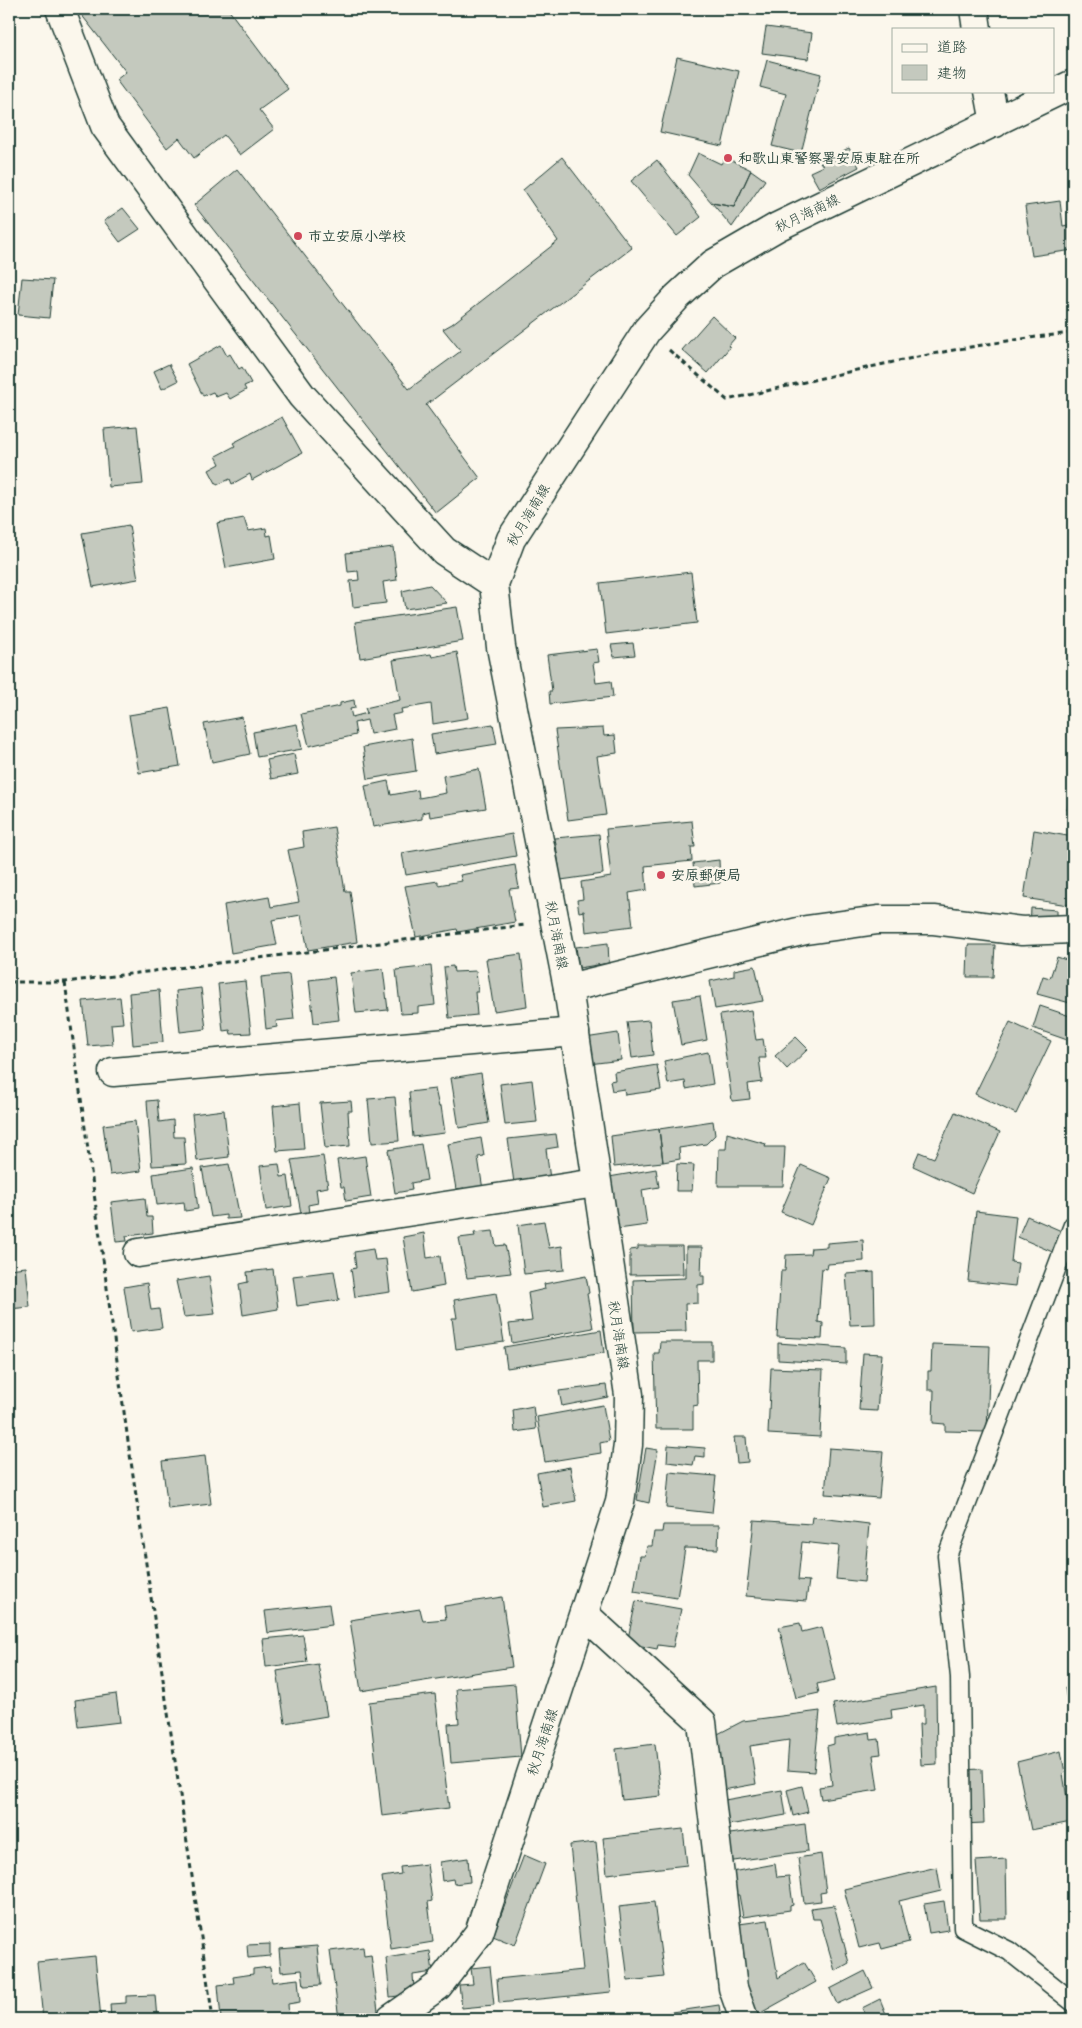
<svg xmlns="http://www.w3.org/2000/svg" width="1082" height="2028" font-family="'Gochi Hand','Klee One',sans-serif">
<style>
.building{fill:#c4c9be;stroke:#1f3d34}
.lines{fill:none;stroke-linecap:round;stroke-linejoin:round}
.lane-casing{stroke:#1f3d34;stroke-width:21}
.street-casing{stroke:#1f3d34;stroke-width:31}
.secondary-casing{stroke:#1f3d34;stroke-width:31}
.path{stroke:#1f3d34;stroke-width:3;stroke-dasharray:5 4;stroke-linecap:butt}
.lane{stroke:#fbf7ec;stroke-width:18}
.street{stroke:#fbf7ec;stroke-width:28}
.secondary{stroke:#fbf7ec;stroke-width:28}
.poi-dot{fill:#d1495b;stroke:#fbf7ec;stroke-width:2}
.labels{text-anchor:middle;stroke-width:5;stroke-linejoin:round;paint-order:stroke}
.poi-label{font-size:14px;font-weight:bold;fill:#1f3d34;stroke:#fbf7ec;text-anchor:start}
.street-label{font-size:14px;fill:#1f3d34;stroke:#fbf7ec}
</style>
<rect width="100%" height="100%" fill="#fbf7ec"/>
<filter id="ink" filterUnits="userSpaceOnUse"><feTurbulence type="fractalNoise" baseFrequency=".02" numOctaves="2"/><feDisplacementMap in="SourceGraphic" scale="10" xChannelSelector="R" yChannelSelector="G"/><feConvolveMatrix kernelMatrix="1 2 1 2 8 2 1 2 1" color-interpolation-filters="sRGB"/></filter>
<g filter="url(#ink)">
<path class="building" d="M77 9H228L288 89 259 110 274 129 240 155 224 135 194 158 179 138 167 148 116 80 126 72Z
M766 27 812 33 808 59 762 53Z
M677 57 739 71 722 146 660 132Z
M767 60 821 74 801 153 772 146 786 94 760 87Z
M849 148 859 167 819 188 810 172 823 166 820 162Z
M698 153 721 164 725 157 751 170 734 207 712 203 688 175Z
M562 157 632 248 426 405 480 478 436 513 194 205 237 169 409 389 461 351 443 329 452 324 558 241 523 190Z
M657 160 701 217 677 236 631 181Z
M751 170 765 180 732 227 712 203 734 207Z
M1060 201 1063 226 1073 224V250L1032 256 1025 206Z
M123 208 140 229 120 242 104 221Z
M22 278 53 280 49 318 18 315Z
M712 316 735 338 728 346 730 347 708 373 682 350Z
M221 345 227 356 230 354 239 369 242 367 251 383 244 386 246 390 230 399 226 393 216 397 213 392 203 396 187 364Z
M169 364 178 381 162 389 154 371Z
M282 417 302 453 252 480 250 474 232 484 230 479 217 485 209 470 220 464 216 456 235 446 233 443Z
M137 426 143 484 109 487 104 429Z
M244 518 248 531 266 528 267 536 271 535 275 559 226 568 217 523Z
M129 525 138 579 93 587 82 533Z
M393 547 397 580 383 582 386 603 353 607 350 581 359 580 358 571 348 572 346 553Z
M691 572 697 623 606 634 600 583Z
M430 585 447 603 405 609 402 591Z
M457 607 463 641 360 658 355 622Z
M633 643 635 655 614 657 611 645Z
M597 649 599 662 593 663 596 683 611 681 613 697 550 704 549 691H552L547 655Z
M457 652 468 718 433 724 431 704 401 709 402 713 392 715 395 729 370 734 367 720 354 723 356 735 309 746 301 714 340 706V703L354 700 355 708 350 709 352 717 367 713 365 708 400 700 393 660 431 654 432 657Z
M170 708 180 766 139 773 129 715Z
M242 717 250 754 212 762 204 724Z
M297 724 302 749 257 757 253 732Z
M493 724 497 744 434 754 431 734Z
M603 728 604 736 615 735 617 753 597 756 606 815 568 820 555 730Z
M412 738 416 771 368 779 363 747Z
M294 754 298 774 271 779 267 760Z
M479 769 486 808 430 817 429 811 422 813V819L373 827 365 786 388 781 391 795 418 790 419 798 446 793 443 776Z
M1073 787V812L1067 810Z
M692 821 695 847H691L692 861 645 866 647 890 629 893 633 926 586 932 584 911 579 912 577 900 583 899 581 882 611 877 606 829Z
M334 827 345 891H350L357 942 308 950 301 915 272 920 277 945 231 953 224 905 269 897 271 907 299 902 288 850 304 847 302 832Z
M1034 830 1073 837V876L1068 905 1024 898Z
M512 834 516 856 406 875 402 853Z
M599 834 603 874 561 880 555 838Z
M719 860 720 883 695 886 693 863Z
M515 865 519 888 509 889 515 922 458 932 457 929 416 937 405 886 438 881V885L462 881 460 875Z
M1031 908 1057 910V929L1030 927Z
M608 943 609 963 579 968 576 947Z
M968 945H995L993 977H967Z
M521 954 527 1006 494 1011 486 959Z
M1057 957 1073 962V992L1070 1003 1037 994 1043 976 1050 978Z
M431 966 435 1005 418 1007V1013L401 1014 396 970Z
M453 966 454 972 476 971 478 992H475L477 1015 449 1018 444 967Z
M755 966 763 1001 715 1009 710 981 734 976V970Z
M383 969 388 1010 356 1013 351 973Z
M289 974 294 1019 276 1021 277 1027 266 1029 261 977Z
M334 977 339 1020 314 1023 309 980Z
M245 981 251 1033 231 1034 230 1030 223 1031 218 984Z
M201 988 206 1029 180 1032 176 991Z
M159 990 163 1042 133 1045 129 993Z
M700 996 707 1040 681 1045 673 1000Z
M120 997 123 1023 111 1024 113 1044 88 1046 83 1001Z
M1040 1006 1073 1017V1042L1033 1028Z
M751 1010 756 1040 763 1039 766 1058H759L762 1082 748 1084 750 1099 732 1101 720 1015Z
M649 1020 653 1055 632 1058 627 1022Z
M1010 1022 1051 1041 1016 1114 975 1094Z
M618 1033 621 1060 589 1064 585 1038Z
M796 1037 808 1049 787 1069 775 1056Z
M708 1052 713 1084 686 1089 685 1081 668 1084 664 1061Z
M657 1065 661 1090 625 1095 624 1089 612 1091 610 1081 615 1080 614 1072Z
M481 1073 489 1123 459 1128 451 1078Z
M532 1080 537 1122 505 1125 500 1084Z
M435 1089 439 1107 441 1106 445 1133 413 1137 409 1092Z
M395 1097 399 1141 372 1143 368 1099Z
M157 1100 159 1122 173 1120 174 1137H184L186 1164 152 1166 147 1101Z
M351 1101 352 1111H348L350 1146 325 1148 320 1103Z
M300 1103 304 1149 277 1151 273 1106Z
M224 1110 229 1157 197 1161 192 1114Z
M955 1112 1000 1132 972 1193 913 1166 919 1152 934 1158Z
M135 1121 141 1171 110 1175 103 1125Z
M713 1121 715 1135 706 1144 679 1148 680 1159 663 1162 659 1129Z
M659 1129 663 1162 614 1167 611 1136Z
M727 1133 766 1144 765 1147H785L783 1186H718L719 1149H726Z
M556 1134 558 1147 546 1149 550 1179 514 1183 508 1139Z
M481 1138 484 1156 478 1157 483 1190 464 1191V1188L456 1189 448 1144Z
M421 1144 427 1180 411 1183 412 1190 395 1193 388 1150Z
M323 1156 328 1187 316 1189 318 1203 308 1205 309 1213H301L291 1160Z
M365 1156 371 1197 346 1201 344 1187H341L337 1160Z
M229 1164 240 1218 226 1219V1215L211 1217 202 1168Z
M279 1164 281 1177 288 1176 292 1206 266 1210 260 1166Z
M677 1164 694 1165 692 1191H676Z
M801 1165 831 1178 811 1225 781 1212Z
M193 1168 198 1209 185 1211 184 1202 157 1205 153 1174Z
M656 1169 659 1187 642 1190 647 1225 618 1229 609 1177Z
M145 1198 147 1217H152L153 1233 126 1236 127 1241 116 1242 111 1202Z
M976 1211 1016 1216 1011 1262 1018 1263 1015 1286 968 1281Z
M1027 1216 1066 1233 1057 1254 1018 1237Z
M544 1221 549 1248 562 1246 564 1270 524 1274 518 1225Z
M493 1231 496 1246 505 1245 511 1273 467 1278 459 1238 475 1236 474 1233Z
M424 1233 427 1258 440 1256 444 1286 412 1292 403 1237Z
M863 1240 864 1261 828 1264 827 1269 822 1268 818 1322 823 1323 822 1339 777 1337 781 1271H785L786 1255 810 1254 811 1248 827 1247V1243Z
M638 1246H682L683 1274 630 1275V1250L638 1249Z
M686 1247H702L701 1276H704V1284L698 1285V1303L685 1304 686 1331 634 1332 633 1280 686 1278Z
M373 1249 375 1260 386 1259 390 1292 355 1297 351 1269 356 1268 354 1252Z
M26 1267 30 1307 9 1309V1269Z
M273 1269 278 1309 243 1315 239 1284 248 1282 247 1272Z
M334 1271 339 1300 297 1306 293 1276Z
M874 1272 875 1324 850 1325 846 1274Z
M209 1276 215 1314 184 1317 176 1281Z
M586 1276 589 1293 587 1294 593 1328 512 1343 509 1324 532 1321 528 1293 545 1289 544 1284Z
M147 1283 151 1310 159 1309 162 1328 131 1332 124 1287Z
M496 1293 504 1342 456 1349 452 1318H457L454 1300Z
M601 1330 604 1353 507 1368 504 1347Z
M660 1342H712V1360H697L698 1405 693 1406V1429H656L654 1353H659Z
M778 1343 846 1348V1364L778 1360Z
M932 1344 990 1346 987 1432 945 1431V1424L933 1423 934 1390H928V1371H931Z
M863 1353 882 1354 877 1411 859 1410Z
M771 1368 823 1370 820 1437 768 1434Z
M606 1385 608 1397 562 1406 559 1391Z
M603 1405 609 1441 600 1443 601 1453 545 1462 537 1417Z
M533 1406 536 1429 515 1432 513 1410Z
M734 1437H746L748 1462 737 1463Z
M668 1445 705 1448V1457L695 1456 693 1465 667 1462Z
M646 1448 658 1450 649 1503 637 1500Z
M829 1448 883 1452 879 1498 825 1494Z
M205 1456 211 1504 168 1509 162 1461Z
M570 1467 576 1501 543 1507 537 1473Z
M669 1472 716 1476 712 1513 666 1508Z
M812 1517 869 1524 864 1582 836 1579 839 1546 802 1542 798 1580 809 1581 806 1601 746 1596 754 1520 811 1524Z
M663 1525H719L718 1549 685 1548 677 1598 634 1591 640 1556H645L647 1546H652L654 1532H662Z
M502 1597 512 1667 361 1691 350 1620 420 1609 423 1621 446 1619 444 1606Z
M636 1601 681 1609 673 1647 658 1645 657 1649 627 1643Z
M329 1604 332 1625 268 1633 265 1611Z
M800 1623 802 1632 822 1627 835 1680 817 1684 819 1693 796 1698 779 1627Z
M303 1635 307 1662 266 1667 263 1639Z
M318 1664 327 1716 285 1723 277 1671Z
M1073 1678V1739L1065 1688H1070L1069 1679Z
M515 1684 521 1757 451 1763 448 1724 459 1723 456 1689Z
M936 1687 937 1764 921 1765 919 1724H924V1705L891 1710 892 1718 837 1727 833 1704Z
M116 1694 120 1722 78 1727 75 1700Z
M435 1694 449 1808 382 1816 369 1702Z
M820 1711 814 1772 787 1770 789 1740 750 1746 756 1784 712 1792 714 1736 743 1721Z
M870 1732 871 1740 879 1739 881 1754 873 1755 878 1790 821 1799 819 1787 832 1785 827 1746 834 1744V1738Z
M655 1744 661 1796 622 1800 616 1749Z
M1061 1751 1065 1773 1063 1774 1071 1822 1031 1830 1017 1762Z
M982 1769 984 1823 962 1824 959 1770Z
M802 1786 808 1812 793 1816 787 1790Z
M782 1790 786 1815 723 1826 719 1801Z
M805 1824 808 1851 719 1863 715 1836Z
M683 1829 687 1865 607 1874 603 1838Z
M596 1842 611 1992 499 2003 497 1979 583 1970 570 1845Z
M821 1854 826 1892 820 1893 821 1901 804 1903 798 1858Z
M524 1855 545 1864 515 1945 493 1936Z
M468 1858 470 1882 454 1884 453 1879 442 1881 440 1862Z
M1006 1859 1007 1919H980L976 1861Z
M427 1864 432 1901 428 1902 433 1942 391 1949 382 1877 401 1874 400 1867Z
M775 1864 777 1877 789 1876 793 1905 790 1906V1910L743 1917 739 1895H736L732 1872Z
M937 1867 941 1891 899 1901 909 1942 882 1949 880 1943 859 1948 844 1889Z
M944 1901 948 1930 929 1933 924 1904Z
M654 1902 664 1977 628 1981 619 1906Z
M834 1905 849 1963 835 1971 820 1919H813L811 1908Z
M768 1920 778 1978 804 1962 816 1982 757 2015 743 1987 732 1925Z
M270 1944V1956L248 1958 247 1945Z
M317 1946 321 1985 304 1986 302 1970 281 1972 279 1949Z
M363 1947 364 1956 371 1955 379 2019H339L330 1951Z
M430 1951 433 1972 413 1975 414 1988 405 1990 406 1995 390 1997 386 1958Z
M95 1956 101 2019H43L37 1962Z
M490 1966 494 2005 462 2008 459 1985 473 1984 471 1968Z
M270 1967 272 1982 298 1979 300 2002 288 2004 289 2019H221L218 1985 234 1983 233 1977 253 1974V1969Z
M865 1971 873 1988 837 2004 830 1989Z
M155 1995 157 2019H111L110 2004 126 2003V1996Z
M880 1999 888 2019H867L862 2008Z
M719 2005 721 2019H659L658 2014Z"/>
<g class="lines">
<defs>
<path id="lane" d="M1073 1225 947 1556 960 1677 963 1928 1009 1951 1073 2002"/>
<path id="street" d="M60 9 105 126 302 396 444 551 494 584
M974 9 977 29
M989 91 995 123
M568 988 806 930 878 920H934L1022 931 1073 929
M113 1072 575 1032
M138 1253 596 1183
M584 1614 702 1722 733 1988 744 2019"/>
<path id="secondary" d="M391 2019 438 1986 479 1933 620 1502 628 1445 629 1395 568 988 501 647 494 584 511 539 647 330 677 297 713 264 777 227 1073 84"/>
</defs>
<use href="#lane" class="lane-casing"/>
<use href="#street" class="street-casing"/>
<use href="#secondary" class="secondary-casing"/>
<path class="path" d="M669 350 727 400C841 374 956 344 1073 333
M9 982H65L525 925
M65 982 128 1441 213 2019"/>
<use href="#lane" class="lane"/>
<use href="#street" class="street"/>
<use href="#secondary" class="secondary"/>
</g>
</g>
<g class="poi-dot">
<circle cx="728" cy="158" r="5"/>
<circle cx="298" cy="236" r="5"/>
<circle cx="661" cy="875" r="5"/>
</g>
<g class="labels">
<g class="poi-label">
<text x="738" y="163">和歌山東警察署安原東駐在所</text>
<text x="308" y="241">市立安原小学校</text>
<text x="671" y="880">安原郵便局</text>
</g>
<g class="street-label">
<text transform="translate(807 213) rotate(-26)" y="5">秋月海南線</text>
<text transform="translate(528 515) rotate(-59)" y="5">秋月海南線</text>
<text transform="translate(557 935) rotate(79)" y="5">秋月海南線</text>
<text transform="translate(619 1335) rotate(81)" y="5">秋月海南線</text>
<text transform="translate(542 1742) rotate(-72)" y="5">秋月海南線</text>
</g>
</g>
<rect width="1082" height="2028" fill="none" stroke="#fbf7ec" stroke-width="30"/>
<rect x="15" y="15" width="1052" height="1998" fill="none" stroke="#1f3d34" stroke-width="2" filter="url(#ink)"/>
<rect x="892" y="28" width="162" height="65" fill="#fbf7ec" stroke="#a3ada2"/>
<rect x="902" y="44" width="25" height="8" fill="#fbf7ec" stroke="#a3ada2"/>
<text x="937" y="52" font-size="15" fill="#1f3d34">道路</text>
<rect x="902" y="65" width="25" height="15" fill="#c4c9be" stroke="#a3ada2"/>
<text x="937" y="78" font-size="15" fill="#1f3d34">建物</text>
</svg>
